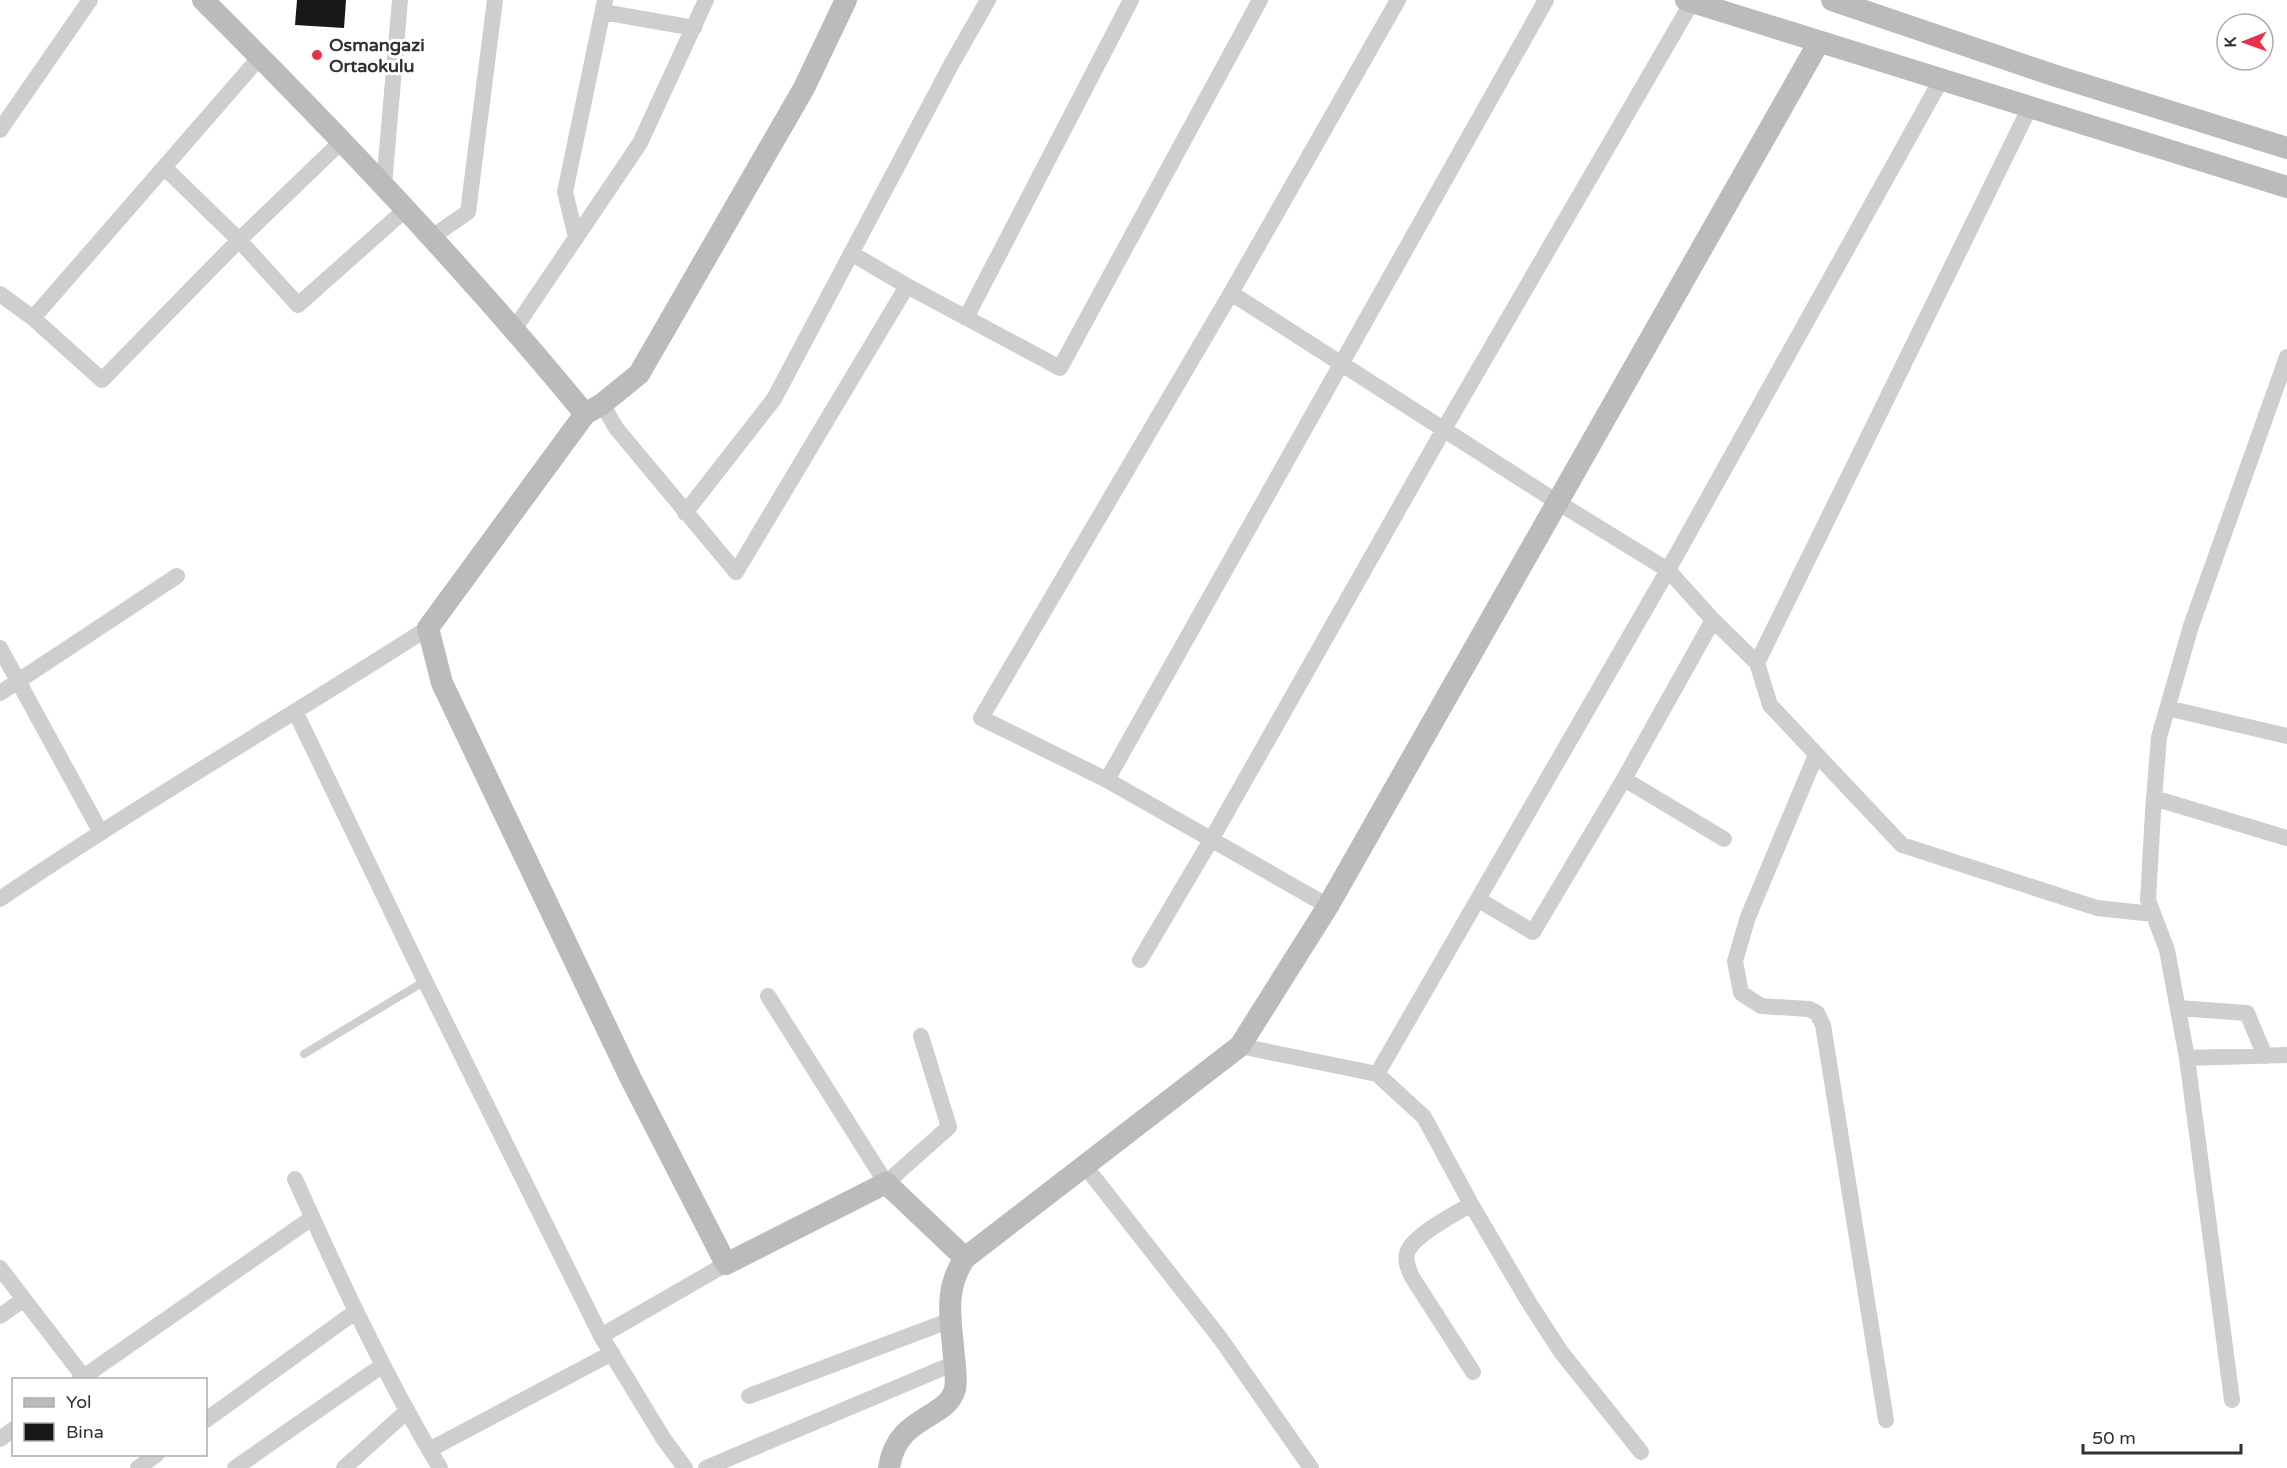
<svg xmlns="http://www.w3.org/2000/svg" width="2287" height="1468" font-family="'Varela Round',sans-serif">
<style>
.building{fill:#181818}
.lines{fill:none;stroke-linecap:round;stroke-linejoin:round}
.lane{stroke:#cecece;stroke-width:8}
.street{stroke:#cecece;stroke-width:16}
.secondary{stroke:#bbb;stroke-width:22}
.poi-dot{fill:#ec2f49;stroke:#fff;stroke-width:2}
.labels{text-anchor:middle;stroke-width:6;stroke-linejoin:round;paint-order:stroke}
.poi-label{font-size:18px;font-weight:bold;fill:#313131;stroke:#fff;text-anchor:start}
</style>
<rect width="100%" height="100%" fill="#fff"/>
<path class="building" d="M297 0H346L344 28 295 25Z"/>
<g class="lines">
<path class="lane" d="M304 1054 425 981"/>
<path class="street" d="M603 12 694 28
M0 130 90 0
M165 168 239 240 298 305 406 209
M384 185 400 0
M432 237 468 212 495 0
M576 237 565 192 605 0
M851 253 907 286 1060 368 1260 0
M1231 293 1557 502 1668 570 1713 620 1757 663 1770 705 1902 845 2097 908 2153 914
M0 294 33 318 102 380 239 240 342 141
M33 318 260 57
M966 318 1131 0
M515 328 640 143 706 0
M602 404 616 428 736 572 907 286
M685 513 774 399 951 65 988 0
M0 648 100 831
M1757 663 2030 107
M0 693 177 576
M2167 708 2287 736
M296 713 425 981 601 1336 663 1438 685 1468
M1816 755 1748 917 1735 961 1741 993 1761 1006 1809 1009 1817 1013 1823 1025 1886 1420
M1624 779 1724 839
M1107 780 1546 0
M2154 798 2287 838
M0 899C140 804 286 719 428 628
M1479 900 1533 932 1624 779 1713 620
M1328 906 1107 780 981 718 1231 293 1398 0
M1140 960 1211 840 1444 429 1692 2
M768 996 886 1183 949 1127 921 1036
M2178 1008 2247 1013 2265 1056
M1240 1046 1377 1074 1668 570 1941 80
M2187 1058 2287 1055
M1377 1074 1424 1117 1471 1204 1528 1301 1561 1352 1641 1452
M1085 1166 1220 1338 1311 1468
M295 1179C339 1277 384 1375 440 1468
M1471 1204C1456 1214 1410 1236 1407 1254 1405 1262 1409 1270 1412 1277L1473 1372
M0 1268 86 1380
M0 1316 24 1299
M601 1336 726 1264
M79 1380 312 1218
M749 1396 951 1320
M2232 1400 2187 1058 2167 950 2148 900 2153 812 2159 737 2191 626 2287 357
M206 1420 355 1312
M0 1439 14 1429
M429 1450 612 1353
M138 1468 157 1454
M235 1468 383 1365
M344 1468 406 1412
M706 1468 955 1363"/>
<path class="secondary" d="M203 0C337 133 466 269 585 414L428 628 442 683 631 1079 726 1264 886 1183 965 1258
M1686 0 2287 187
M1832 0 2053 75 2287 148
M585 414 602 404 639 374 804 88 846 0
M889 1468C896 1415 947 1420 955 1389 957 1379 955 1367 954 1357 951 1320 943 1290 965 1258L1240 1046 1328 906 1819 42"/>
</g>
<circle class="poi-dot" cx="317" cy="55" r="6"/>
<g class="labels">
<g class="poi-label">
<text x="329" y="51">Osmangazi<tspan x="329" dy="21">Ortaokulu</tspan></text>
</g>
</g>
<rect x="12" y="1378" width="195" height="78" fill="#ffffff" stroke="#adadad" stroke-width="1.5"/>
<rect x="24" y="1398" width="30" height="9" fill="#bbbbbb" stroke="#adadad" stroke-width="1.5"/>
<text x="66" y="1408" font-size="18" fill="#313131">Yol</text>
<rect x="24" y="1423" width="30" height="18" fill="#181818" stroke="#adadad" stroke-width="1.5"/>
<text x="66" y="1438" font-size="18" fill="#313131">Bina</text>
<g transform="translate(2245 42) rotate(269)"><circle r="28" fill="#ffffff" stroke="#adadad" stroke-width="1.5"/>
<path d="M0-4.5L10 22L0 15L-10 22Z" fill="#ec2f49"/>
<text y="-9" font-size="16" font-weight="bold" text-anchor="middle" fill="#313131">K</text>
</g>
<path d="M2083 1444v9h158v-9" fill="none" stroke="#313131" stroke-width="3"/>
<text x="2092" y="1444" font-size="18" fill="#313131" stroke="#ffffff" stroke-width="4.5" paint-order="stroke">50 m</text>
</svg>
